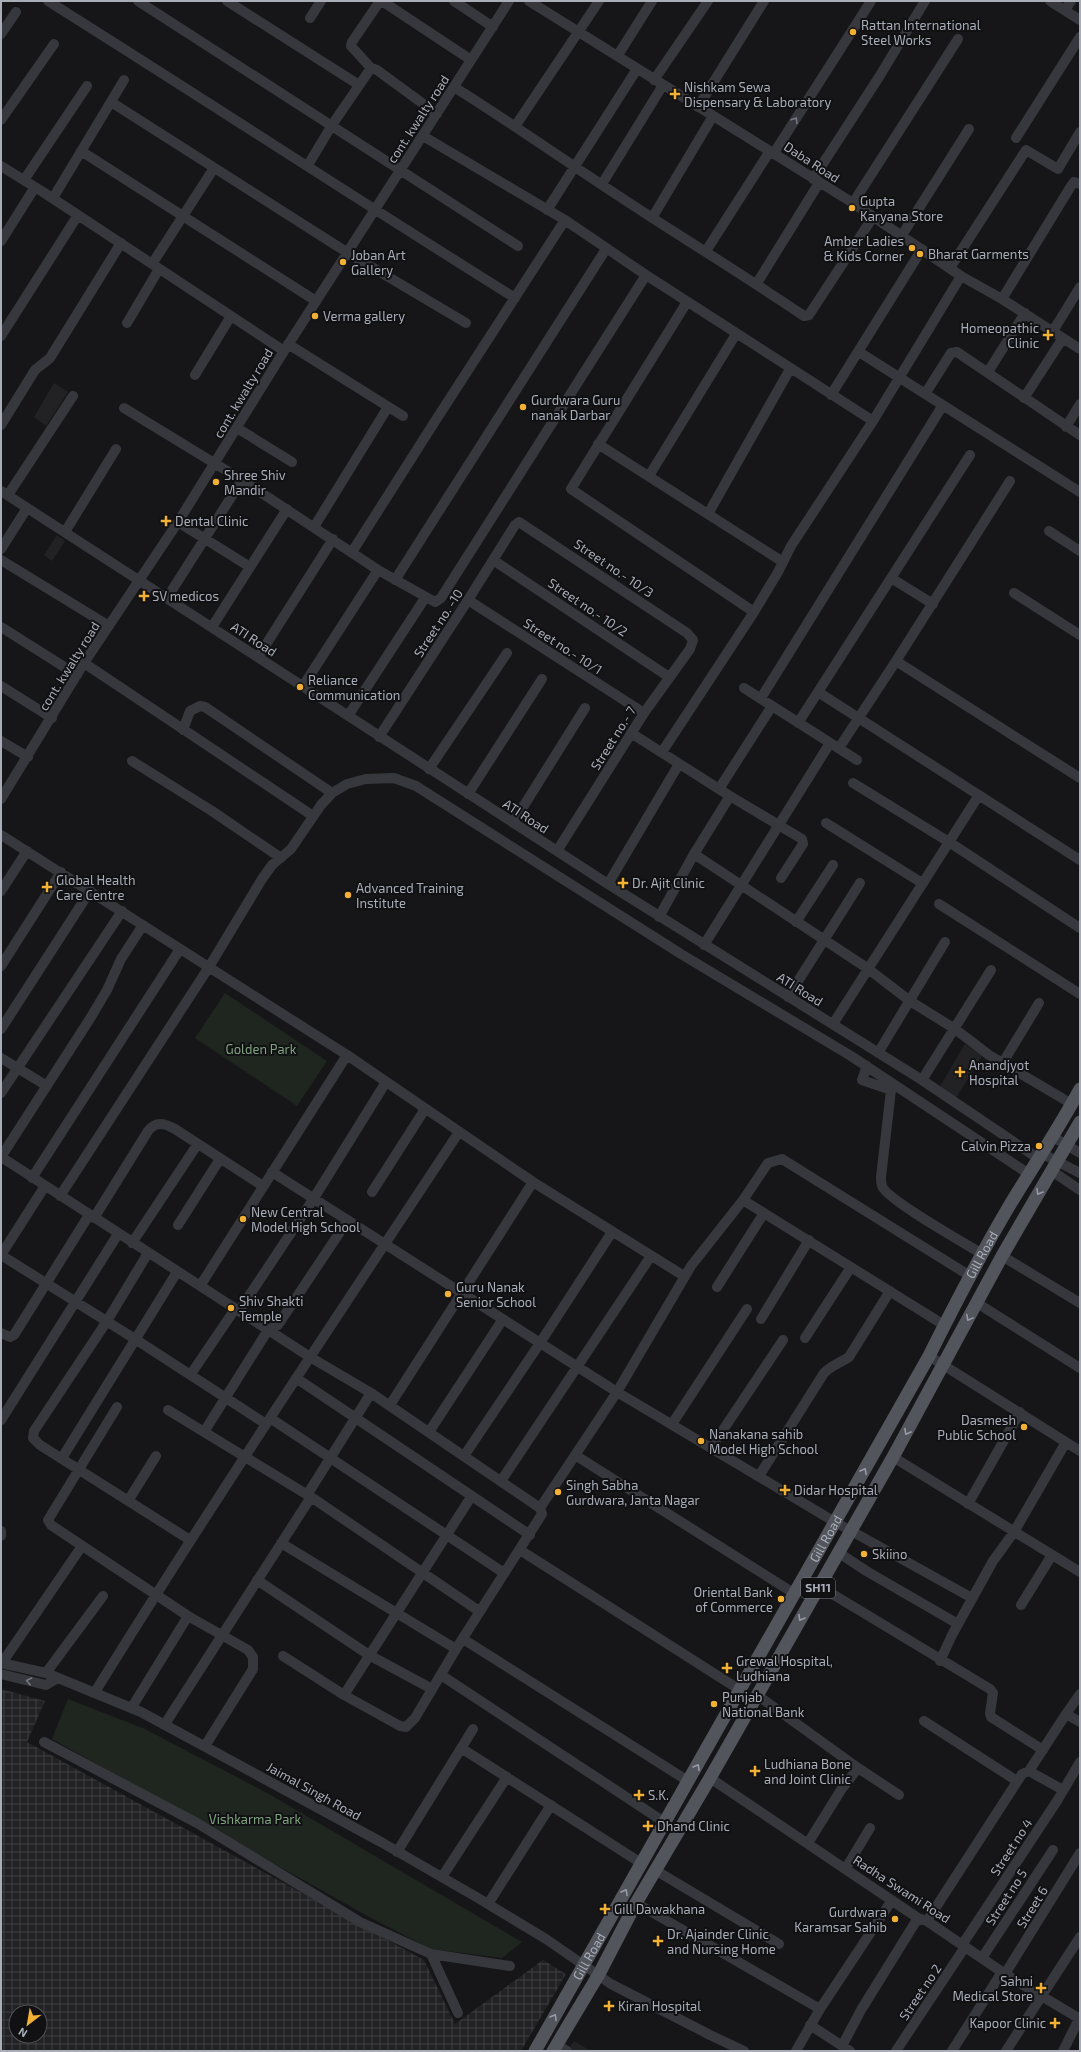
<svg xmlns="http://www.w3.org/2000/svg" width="1081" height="2052" font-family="'Exo 2',sans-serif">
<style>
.built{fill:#222225}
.industrial{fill:url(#industrial-grid);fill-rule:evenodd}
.green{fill:#1e261f}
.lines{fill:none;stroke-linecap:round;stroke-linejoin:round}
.minor{stroke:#37383d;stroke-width:10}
.major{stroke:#53555c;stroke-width:13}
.oneway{stroke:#757881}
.oneway2{stroke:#979ba6}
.poi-dot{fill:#f2b134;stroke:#111113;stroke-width:1.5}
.labels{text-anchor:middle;stroke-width:4;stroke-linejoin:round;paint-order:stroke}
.shield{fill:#111113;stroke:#7b7e86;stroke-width:1}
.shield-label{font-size:12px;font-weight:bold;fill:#a8adb8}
.poi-label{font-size:13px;fill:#a8adb8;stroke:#111113;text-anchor:start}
.street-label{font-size:13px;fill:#a8adb8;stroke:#111113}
.park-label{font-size:13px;fill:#7fa381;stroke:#111113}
</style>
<defs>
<pattern id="industrial-grid" width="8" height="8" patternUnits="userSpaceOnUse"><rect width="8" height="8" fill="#222225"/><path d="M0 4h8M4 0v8" fill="none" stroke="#3f3f43"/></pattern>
</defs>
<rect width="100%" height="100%" fill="#161618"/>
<path class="built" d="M54 383 68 392 46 426 34 417Z
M57 535 65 541 52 561 44 555Z
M965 1044 982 1056 956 1098 939 1088Z
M574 2041 591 2051H574L569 2048Z"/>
<path class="industrial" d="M1 1689 45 1701 27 1742 424 1960 455 2024 543 1960 566 1974 521 2051H1ZM16 2012H40V2036H16Z"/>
<path class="green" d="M225 993 327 1061 297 1106 195 1038Z
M68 1699 145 1729 269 1794 522 1942 502 1958 431 1949 371 1918 52 1739Z"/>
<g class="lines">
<path class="minor" d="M48 1C204 99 358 200 515 298
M138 1 518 246
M227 1 359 85
M380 1 352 42 351 46 371 68 377 70 437 114
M382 1 471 60
M454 1 493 27
M529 1 853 203 961 276 1002 299 1080 349
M1050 1 1080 20
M1065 10 1071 1
M310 18 321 1
M1 34 16 12
M618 55 652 1
M654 80 708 1
M454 87C521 129 585 175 651 217 702 250 754 282 804 316L809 315 873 217
M111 102 348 253 466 323
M698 107 764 1
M1 120 54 44
M516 125 599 1
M423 136 565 220 646 275 873 421
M1016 138 1080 37
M81 151 316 301
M774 153 871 1
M308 165 332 125 371 68
M1 166 43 192 284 351
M813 179 879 77 925 1
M24 180 87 86
M602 184 663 85
M53 198 124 80
M853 203 958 39
M547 210 637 69
M652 218 713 116
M902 235 969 129
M1 241 35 187
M706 251 770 151
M152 264 214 168
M950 268 1026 150 1058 169 1080 132
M757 283 819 183
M1002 299 1071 186 1074 182 1080 184
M687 302 571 489 754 612
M127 323 159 269
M1053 331 1080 287
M1 336 78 215
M288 344 403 416
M859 352 1080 492
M988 372 1025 313
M195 375 231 316
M925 394 951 353 957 352 1080 435
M831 395 922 249
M1024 398 1063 338
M124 408 242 480 378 570 435 602 441 598 646 275
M1 425 35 370 50 358 121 243
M1066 427 1080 404
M237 428 292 462
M598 444 783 562
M649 476 736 334
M1 491 608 884 922 1080 1039 1159
M8 495 73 396
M708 514 790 369
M178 522 250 567
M314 527 388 407
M1049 531 1080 551
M65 532 116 449
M1 549 27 508
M352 552 432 426 565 220
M1 560 109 626
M493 560 669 677
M891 578 933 604
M395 580 606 249
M1014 593 1080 635
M167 598 242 480
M468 600 644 713
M1 627 77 675
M212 627 287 509
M258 657 333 539
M896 661 1080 778
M84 663 313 816
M1 686 52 718
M303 686 378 570
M744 688 857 760
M818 692 1080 860
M761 698 943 405
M348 716 425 598
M798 723 970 455
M183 730 190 711 200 706 205 707 332 793
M631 733 730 796 802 839 803 844 781 878
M379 737 468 600 515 525 519 522 522 524 687 633 693 640 690 649 644 713 557 851
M1 741 28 757
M839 748 896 661 1010 481
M662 752 754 612 778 572 791 546 873 421 961 276
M132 761 212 811 281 858
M429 769 507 653
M853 783 949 842 1080 928
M719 789 772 706
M468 794 542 679
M1 799 84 663 178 522 284 351 509 1
M513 823 585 708
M826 823 922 883
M1 835 347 1055 533 1182 684 1276
M694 854 867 968 910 1001 955 1029 989 1055 1072 1104
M608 884 679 764
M1 891 27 851
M939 904 1080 994
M659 917 694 854 730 796
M796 922 833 865
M704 945 830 743
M1 966 61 872
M788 997 860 883
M833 1024 979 795
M1 1029 90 891
M878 1053 945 942
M1 1058 47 1086
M1002 1064 1039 1003
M867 1066 862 1080 891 1090 881 1177C881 1179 881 1183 882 1186 887 1200 965 1243 982 1254
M922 1080 991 970
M1 1093 122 911
M1053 1137 1080 1153
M1043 1154 1080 1173
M1 1157 310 1357 371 1393 540 1508 617 1392 691 1266 743 1200 768 1163 782 1159 970 1276
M1 1157 91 1017 107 990 121 959 143 925
M1052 1171 1080 1190
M272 1172 617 1392 835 1522 972 1598
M32 1178 180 949
M372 1192 425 1109
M60 1196 209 967 262 879 272 865 291 849 321 805 332 793 347 784 366 779 394 778 416 786 681 954 851 1056 1029 1174
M743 1200 944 1325
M94 1218 148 1131C156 1121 164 1123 175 1129L263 1186
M178 1225 220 1159
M132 1243 197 1145
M148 1253 107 1321 34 1431 33 1438 40 1445 190 1540
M1 1255 135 1339 266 1424
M1 1255 45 1186
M1002 1256 1080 1303
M200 1286 347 1055
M717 1287 764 1213
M977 1303 1080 1368
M239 1311 314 1198 386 1082
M761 1319 809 1240
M1 1333 10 1337 14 1335 89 1215
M805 1338 851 1267
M929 1356 1080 1451
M191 1374 235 1309
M296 1378 530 1535
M390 1405 533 1182
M117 1407 48 1520 51 1525 188 1616 248 1650 253 1657V1669L205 1746
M168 1410 311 1497 479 1611
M270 1418 504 1573
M1 1420 118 1234
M672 1424 747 1309
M204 1432 268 1330 278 1325 348 1220
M429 1432 503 1319
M711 1448 783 1340
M575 1455 795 1594
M464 1456 540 1343 612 1232
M893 1457 1080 1572
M62 1458 177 1272
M759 1476 824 1373C832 1365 840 1363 849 1357L890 1291
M501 1481 651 1256
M307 1495 371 1393
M128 1501 156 1456
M968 1504 1020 1412
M1 1531V1536
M281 1543 456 1649 542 1514 540 1508
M520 1550 740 1690
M839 1553 868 1572 958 1624
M257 1580 369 1655 432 1689
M819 1586 990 1689 993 1693 990 1713 991 1717 1043 1750
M1021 1605 1052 1555
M463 1639 688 1781
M283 1656 344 1695 400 1726 406 1727 415 1718 456 1649
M940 1661 952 1635 993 1561 1014 1532 1066 1442
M1 1663 46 1673 141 1712 381 1842 478 1898 546 1939 611 1984 710 2035 744 2051
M2 1663 82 1546
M46 1673 103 1596
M1 1674 46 1685 56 1679
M441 1675 664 1822
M95 1692C212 1503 336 1318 459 1132
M344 1695 471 1497
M757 1695 858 1768 899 1795
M132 1707 188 1616
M1066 1714 1080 1694
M924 1721 1017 1781
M165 1724 311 1497
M44 1742 197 1823 360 1922 431 1954 458 2013
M461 1748 641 1863
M1029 1771 1066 1714 1080 1722
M710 1778 918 1918 927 1921 1005 1974 1080 2019
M808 1843 841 1790 858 1768
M397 1852 473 1729
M846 1868 870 1828
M655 1870 779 1944
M442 1877 507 1777
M636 1903 820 2009
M488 1904 551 1805
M927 1921 1022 1774 1029 1771 1063 1790
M962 1945 1057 1801 1080 1762
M431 1954 510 1966
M982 1958 1053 1850
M1005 1974 1080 1853
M810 2025 850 2051
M556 2045 567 2051
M842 2046 861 2010 918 1918
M796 2051 820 2009 892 1900
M896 2051 965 1947
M952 2051 1002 1972
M1006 2051 1080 1937
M1063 2051 1080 2017"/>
<g class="major">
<path id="s1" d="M535 2051 929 1356C955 1304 981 1253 1011 1203 1034 1165 1059 1128 1080 1089"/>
<path d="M553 2051 599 1974 636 1903 710 1778 893 1457 1002 1256 1080 1122"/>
</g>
</g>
<defs><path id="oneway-chevron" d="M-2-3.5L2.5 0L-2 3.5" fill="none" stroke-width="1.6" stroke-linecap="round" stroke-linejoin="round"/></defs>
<g class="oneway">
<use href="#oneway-chevron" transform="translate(795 120) rotate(-58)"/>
<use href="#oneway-chevron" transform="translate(29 1681) rotate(-167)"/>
</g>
<g class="oneway2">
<use href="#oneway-chevron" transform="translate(1039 1192) rotate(120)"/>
<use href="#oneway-chevron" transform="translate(969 1318) rotate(118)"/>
<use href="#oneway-chevron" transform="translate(907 1432) rotate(119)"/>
<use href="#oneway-chevron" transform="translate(864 1471) rotate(-61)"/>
<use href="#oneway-chevron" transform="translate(801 1618) rotate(120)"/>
<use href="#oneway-chevron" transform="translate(697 1767) rotate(-60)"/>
<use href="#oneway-chevron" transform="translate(625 1892) rotate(-61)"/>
<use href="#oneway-chevron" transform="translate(554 2017) rotate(-60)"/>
</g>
<g class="poi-dot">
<circle cx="853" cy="32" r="4"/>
<path d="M673 88h4v4h4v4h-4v4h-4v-4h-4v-4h4z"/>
<circle cx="852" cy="208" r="4"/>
<circle cx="912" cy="248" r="4"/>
<circle cx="920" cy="254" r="4"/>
<circle cx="343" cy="262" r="4"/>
<circle cx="315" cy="316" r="4"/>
<path d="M1046 329h4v4h4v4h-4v4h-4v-4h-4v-4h4z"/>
<circle cx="523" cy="407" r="4"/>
<circle cx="216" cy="482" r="4"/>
<path d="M164 515h4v4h4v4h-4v4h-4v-4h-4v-4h4z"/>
<path d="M142 590h4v4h4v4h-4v4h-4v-4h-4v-4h4z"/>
<circle cx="300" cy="687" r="4"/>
<path d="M621 877h4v4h4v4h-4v4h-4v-4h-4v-4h4z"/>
<path d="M45 881h4v4h4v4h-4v4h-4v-4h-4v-4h4z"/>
<circle cx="348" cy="895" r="4"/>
<path d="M958 1066h4v4h4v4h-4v4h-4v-4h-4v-4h4z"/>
<circle cx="1039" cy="1146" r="4"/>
<circle cx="243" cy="1219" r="4"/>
<circle cx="448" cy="1294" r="4"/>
<circle cx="231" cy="1308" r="4"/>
<circle cx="1024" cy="1427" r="4"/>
<circle cx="701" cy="1441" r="4"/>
<path d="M783 1484h4v4h4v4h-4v4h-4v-4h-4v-4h4z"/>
<circle cx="558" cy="1492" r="4"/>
<circle cx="864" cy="1554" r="4"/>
<circle cx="781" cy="1599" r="4"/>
<path d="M725 1662h4v4h4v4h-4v4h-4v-4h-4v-4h4z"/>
<circle cx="714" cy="1704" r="4"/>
<path d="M753 1765h4v4h4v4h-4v4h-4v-4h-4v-4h4z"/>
<path d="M637 1789h4v4h4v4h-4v4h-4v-4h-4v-4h4z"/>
<path d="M646 1820h4v4h4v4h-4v4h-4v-4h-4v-4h4z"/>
<path d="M603 1903h4v4h4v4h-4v4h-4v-4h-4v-4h4z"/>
<circle cx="895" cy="1919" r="4"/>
<path d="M656 1935h4v4h4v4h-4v4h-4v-4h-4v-4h4z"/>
<path d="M1039 1982h4v4h4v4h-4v4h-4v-4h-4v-4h4z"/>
<path d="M607 2000h4v4h4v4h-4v4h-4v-4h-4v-4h4z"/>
<path d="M1053 2017h4v4h4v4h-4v4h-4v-4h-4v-4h4z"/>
</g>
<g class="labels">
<rect class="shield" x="801" y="1578" width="34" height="20" rx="3"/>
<g class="shield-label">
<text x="818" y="1592">SH11</text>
</g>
<g class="poi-label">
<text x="861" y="30">Rattan International<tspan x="861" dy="15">Steel Works</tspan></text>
<text x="684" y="92">Nishkam Sewa<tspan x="684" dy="15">Dispensary &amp; Laboratory</tspan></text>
<text x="860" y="206">Gupta<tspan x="860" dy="15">Karyana Store</tspan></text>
<text x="904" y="246" text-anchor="end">Amber Ladies<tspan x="904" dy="15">&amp; Kids Corner</tspan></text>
<text x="928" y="259">Bharat Garments</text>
<text x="351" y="260">Joban Art<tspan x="351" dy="15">Gallery</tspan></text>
<text x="323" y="321">Verma gallery</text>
<text x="1039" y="333" text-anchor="end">Homeopathic<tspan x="1039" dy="15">Clinic</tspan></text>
<text x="531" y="405">Gurdwara Guru<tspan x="531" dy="15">nanak Darbar</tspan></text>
<text x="224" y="480">Shree Shiv<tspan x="224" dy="15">Mandir</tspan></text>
<text x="175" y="526">Dental Clinic</text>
<text x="152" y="601">SV medicos</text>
<text x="308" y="685">Reliance<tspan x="308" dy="15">Communication</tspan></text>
<text x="56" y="885">Global Health<tspan x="56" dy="15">Care Centre</tspan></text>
<text x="632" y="888">Dr. Ajit Clinic</text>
<text x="356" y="893">Advanced Training<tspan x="356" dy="15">Institute</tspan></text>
<text x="969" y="1070">Anandjyot<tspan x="969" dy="15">Hospital</tspan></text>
<text x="1031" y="1151" text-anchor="end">Calvin Pizza</text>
<text x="251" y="1217">New Central<tspan x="251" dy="15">Model High School</tspan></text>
<text x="456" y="1292">Guru Nanak<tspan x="456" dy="15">Senior School</tspan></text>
<text x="239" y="1306">Shiv Shakti<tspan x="239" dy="15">Temple</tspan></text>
<text x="1016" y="1425" text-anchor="end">Dasmesh<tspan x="1016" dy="15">Public School</tspan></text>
<text x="709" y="1439">Nanakana sahib<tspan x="709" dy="15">Model High School</tspan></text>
<text x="566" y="1490">Singh Sabha<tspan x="566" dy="15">Gurdwara, Janta Nagar</tspan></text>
<text x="794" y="1495">Didar Hospital</text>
<text x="872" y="1559">Skiino</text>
<text x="773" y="1597" text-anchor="end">Oriental Bank<tspan x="773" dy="15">of Commerce</tspan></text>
<text x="736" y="1666">Grewal Hospital,<tspan x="736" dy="15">Ludhiana</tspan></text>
<text x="722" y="1702">Punjab<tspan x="722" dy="15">National Bank</tspan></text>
<text x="764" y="1769">Ludhiana Bone<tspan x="764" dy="15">and Joint Clinic</tspan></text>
<text x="648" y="1800">S.K.</text>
<text x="657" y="1831">Dhand Clinic</text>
<text x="614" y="1914">Gill Dawakhana</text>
<text x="887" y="1917" text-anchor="end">Gurdwara<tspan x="887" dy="15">Karamsar Sahib</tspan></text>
<text x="667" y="1939">Dr. Ajainder Clinic<tspan x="667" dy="15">and Nursing Home</tspan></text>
<text x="1033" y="1986" text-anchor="end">Sahni<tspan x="1033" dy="15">Medical Store</tspan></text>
<text x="618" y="2011">Kiran Hospital</text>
<text x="1046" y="2028" text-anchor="end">Kapoor Clinic</text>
</g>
<g class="street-label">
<text transform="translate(418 119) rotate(-57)" y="5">cont. kwalty road</text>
<text transform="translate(812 162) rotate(33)" y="5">Daba Road</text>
<text transform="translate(243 393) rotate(-59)" y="5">cont. kwalty road</text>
<text transform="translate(614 568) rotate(34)" y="5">Street no.- 10/3</text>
<text transform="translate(588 607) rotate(34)" y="5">Street no.- 10/2</text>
<text transform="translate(438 623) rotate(-57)" y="5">Street no. -10</text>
<text transform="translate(254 639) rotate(33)" y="5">ATI Road</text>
<text transform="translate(563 646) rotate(33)" y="5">Street no.- 10/1</text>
<text transform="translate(69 666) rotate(-58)" y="5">cont. kwalty road</text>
<text transform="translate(613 738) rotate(-58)" y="5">Street no.- 7</text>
<text transform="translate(526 816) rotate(33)" y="5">ATI Road</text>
<text transform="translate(800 989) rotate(32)" y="5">ATI Road</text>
<text dy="5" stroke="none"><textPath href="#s1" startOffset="913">Gill Road</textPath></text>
<text dy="5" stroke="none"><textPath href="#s1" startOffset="589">Gill Road</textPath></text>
<text transform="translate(314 1791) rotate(29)" y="5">Jaimal Singh Road</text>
<text transform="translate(1011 1847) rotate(-57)" y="5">Street no 4</text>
<text transform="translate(902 1889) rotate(33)" y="5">Radha Swami Road</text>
<text transform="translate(1006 1897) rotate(-57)" y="5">Street no 5</text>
<text transform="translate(1032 1907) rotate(-58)" y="5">Street 6</text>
<text dy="5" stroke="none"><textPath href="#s1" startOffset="109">Gill Road</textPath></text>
<text transform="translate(920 1992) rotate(-56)" y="5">Street no 2</text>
</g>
<g class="park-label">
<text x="261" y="1054">Golden Park</text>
<text x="255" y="1824">Vishkarma Park</text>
</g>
</g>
<rect width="1081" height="2052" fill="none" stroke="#a8adb8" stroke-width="4"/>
<g transform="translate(28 2024) rotate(211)"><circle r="19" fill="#111113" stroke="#4d4f55"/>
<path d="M0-3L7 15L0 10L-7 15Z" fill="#f2b134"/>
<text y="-6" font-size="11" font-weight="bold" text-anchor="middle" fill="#a8adb8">N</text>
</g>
</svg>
